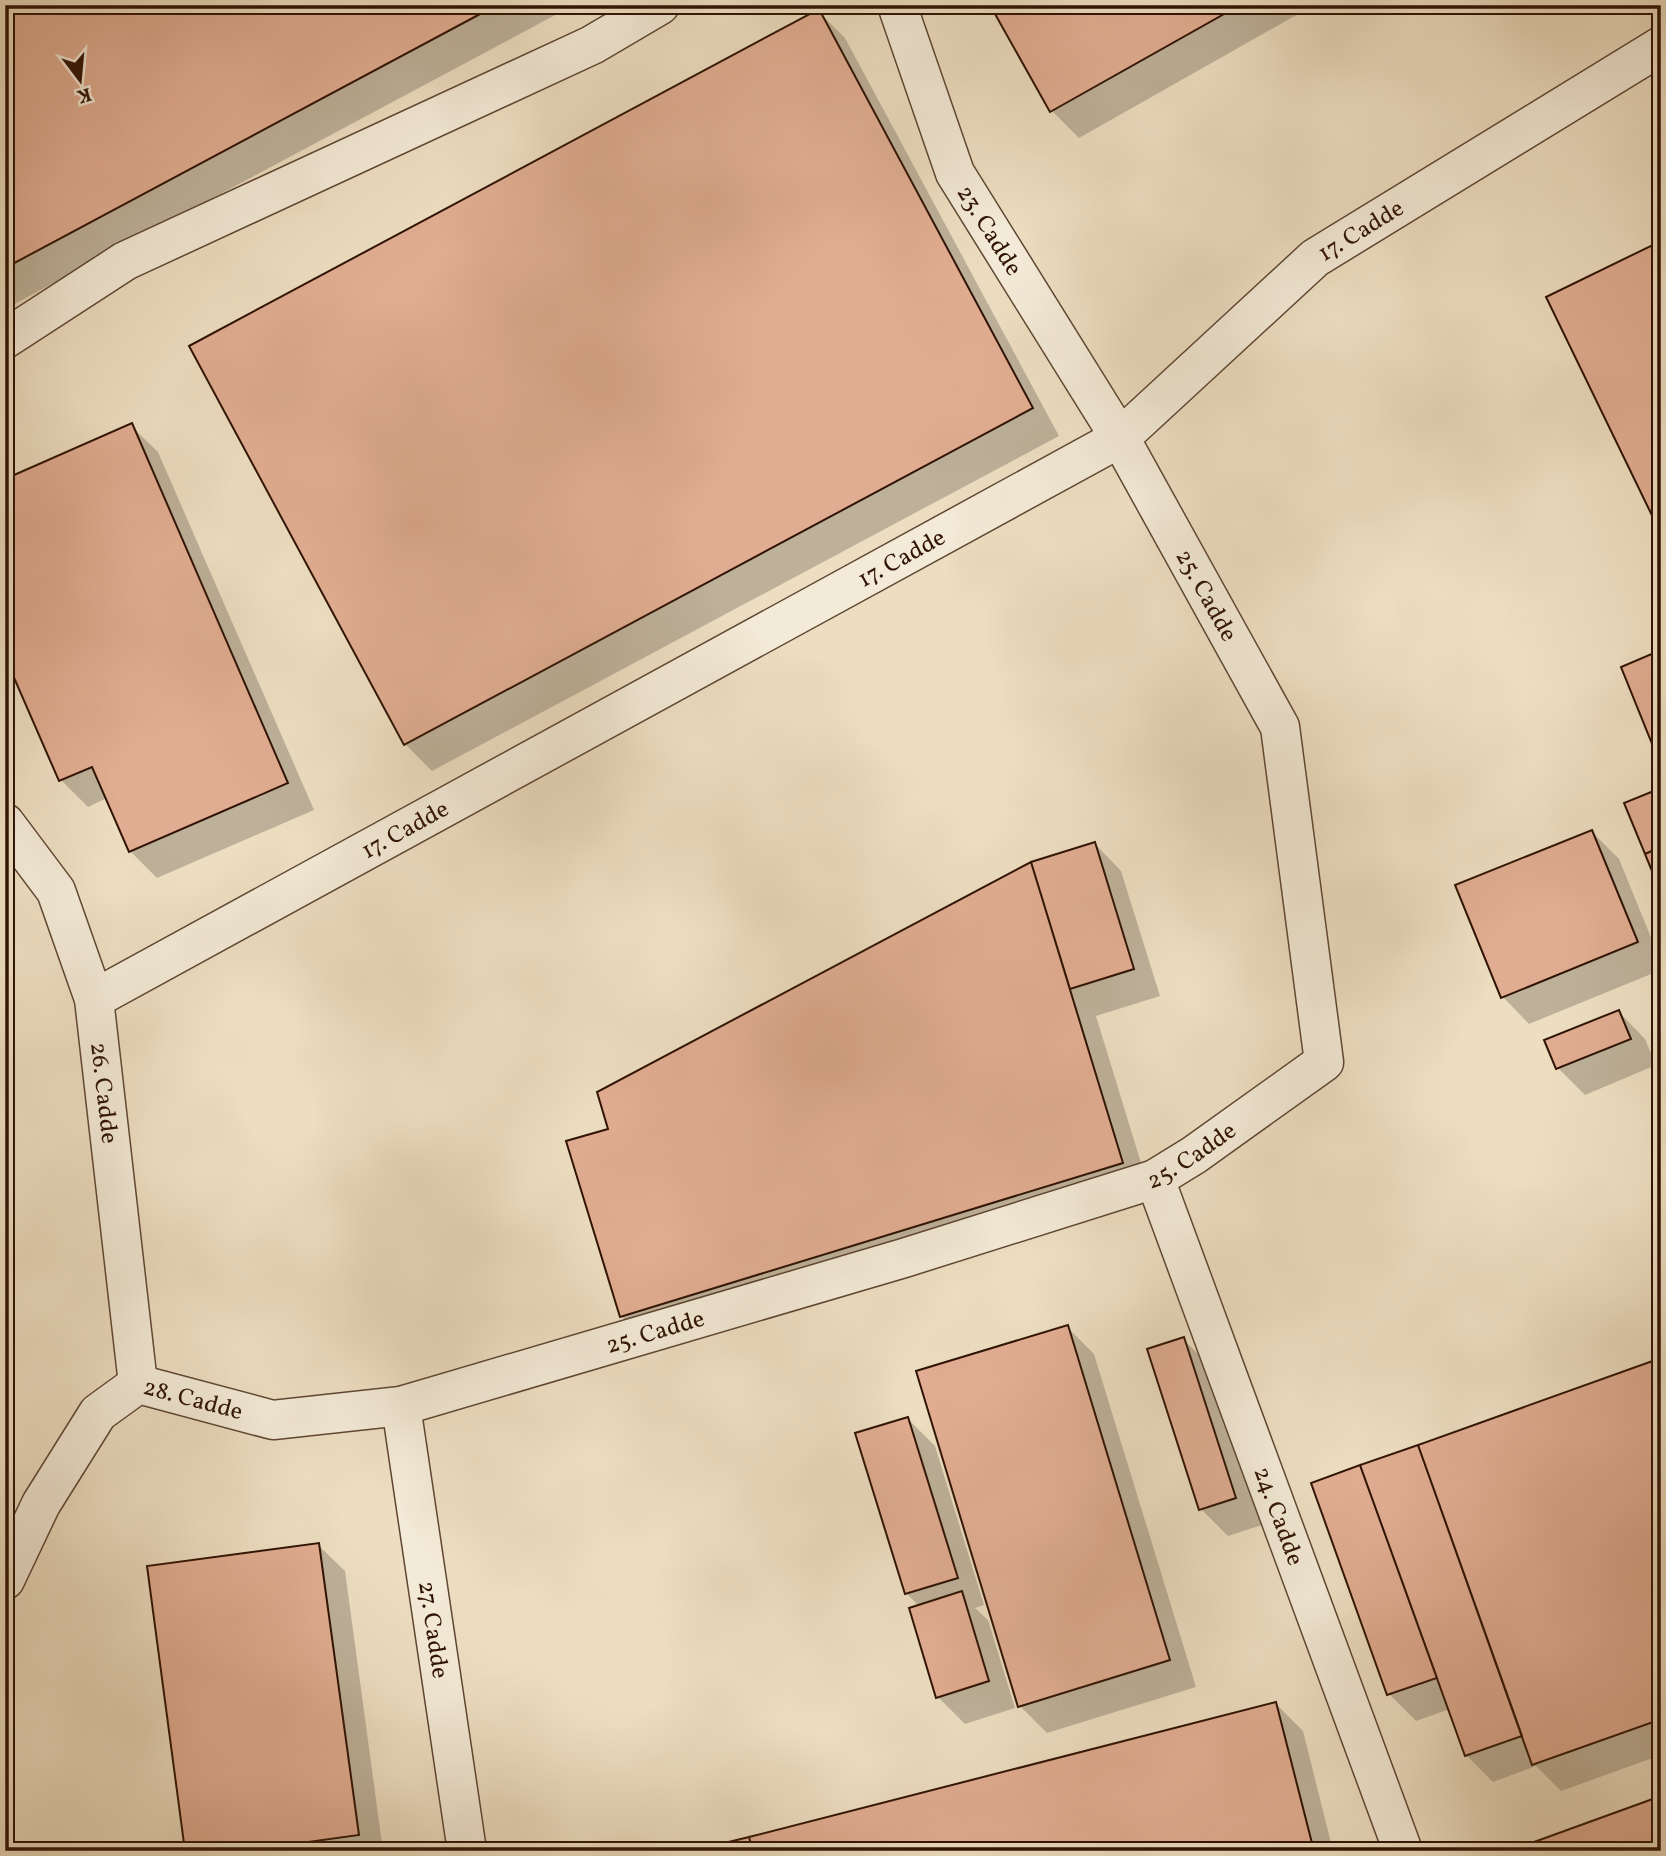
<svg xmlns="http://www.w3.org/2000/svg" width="1666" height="1856" font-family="Vollkorn,serif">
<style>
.shadow{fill:#0003}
.building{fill:#e1ad92;stroke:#301304;stroke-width:2}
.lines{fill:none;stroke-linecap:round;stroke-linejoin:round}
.minor-casing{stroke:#5f4633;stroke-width:41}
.minor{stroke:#f3ead7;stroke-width:38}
.labels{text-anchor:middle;stroke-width:5;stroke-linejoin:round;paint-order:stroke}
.street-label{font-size:24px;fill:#301304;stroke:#f3ead7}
</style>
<rect width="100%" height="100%" fill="#eddec1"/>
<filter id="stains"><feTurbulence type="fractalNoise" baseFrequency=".00286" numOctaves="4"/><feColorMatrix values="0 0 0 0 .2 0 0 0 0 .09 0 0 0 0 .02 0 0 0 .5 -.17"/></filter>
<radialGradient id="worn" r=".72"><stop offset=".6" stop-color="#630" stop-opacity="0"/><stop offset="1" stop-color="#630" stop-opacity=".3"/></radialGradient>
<path class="shadow" d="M5 5H574L5 309Z
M992 5H1314L1079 138 1052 111Z
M818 11 845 38 1059 436 432 771 405 744Z
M131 426 158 452 314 810 157 878 130 851 107 798 88 807 61 780 5 652Z
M1592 832 1619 859 1661 962V970L1529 1024 1503 997Z
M1095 844 1121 871 1160 996 1096 1016 1149 1189 648 1343 621 1316 610 1130 599 1093 1032 863Z
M1619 1012 1645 1039 1656 1065 1585 1095 1558 1068Z
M1067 1327 1094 1354 1196 1687 1047 1733 1020 1706Z
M1183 1339 1210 1366 1262 1525 1228 1536 1201 1509Z
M1661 1359V1755L1561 1791 1536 1766 1493 1782 1466 1755 1450 1709 1416 1721 1389 1694Z
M908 1419 935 1446 984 1605 975 1608 988 1620 1015 1708 965 1724 938 1697 919 1606 906 1593Z
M318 1545 345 1571 383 1851H187Z
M1276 1704 1303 1731 1333 1851H714Z"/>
<path class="building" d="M5 5H497L5 268Z
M990 5H1240L1050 112Z
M819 9 1033 408 404 745 189 346Z
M1661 241V534L1546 297Z
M132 423 288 783 129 852 92 767 59 781 5 657V479Z
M1661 650V766L1621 667Z
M1661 788V847L1645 854 1624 803Z
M1592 830 1638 942 1501 998 1455 885Z
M1095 842 1134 969 1070 989 1031 862Z
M1661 847V893L1645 854Z
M1031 862 1123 1163 620 1317 566 1141 608 1129 597 1092Z
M1619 1010 1631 1039 1556 1069 1544 1040Z
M1068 1325 1170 1660 1018 1707 916 1371Z
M1184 1337 1236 1498 1199 1510 1147 1349Z
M1661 1358V1732L1657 1734 1653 1722 1532 1765 1418 1445Z
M908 1417 958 1578 905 1594 855 1433Z
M1418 1445 1522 1736 1465 1756 1360 1465Z
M1360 1465 1437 1678 1387 1695 1311 1483Z
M319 1543 359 1835 244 1851H185L147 1566Z
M962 1591 989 1681 936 1698 909 1608Z
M1276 1702 1314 1851H753L749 1837Z
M1661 1796V1851H1509Z
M749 1837 753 1851H713L712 1846Z"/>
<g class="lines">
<defs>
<g id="minor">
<path d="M5 339 125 261 592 45 660 5"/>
<path id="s1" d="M5 823 56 891 94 999 138 1384"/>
<path id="s2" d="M94 999 1120 438 1315 258 1661 46"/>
<path id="s3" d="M1155 1179 1403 1851"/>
<path id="s4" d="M401 1406 467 1851"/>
<path id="s5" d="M5 1580 41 1504 98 1413 138 1384 273 1420 401 1406 904 1258 1155 1179 1194 1155 1324 1062 1280 727 1120 438 955 173 897 5"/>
</g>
</defs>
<use href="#minor" class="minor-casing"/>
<use href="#minor" class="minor"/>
</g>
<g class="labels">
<g class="street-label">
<text transform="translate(990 230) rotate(58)" y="8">23. Cadde</text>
<text dy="8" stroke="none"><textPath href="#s2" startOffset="1488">17. Cadde</textPath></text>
<text dy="8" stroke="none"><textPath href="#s2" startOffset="920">17. Cadde</textPath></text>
<text transform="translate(1207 595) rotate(61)" y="8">25. Cadde</text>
<text dy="8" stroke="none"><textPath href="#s2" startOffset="354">17. Cadde</textPath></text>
<text dy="8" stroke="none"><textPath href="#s1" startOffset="294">26. Cadde</textPath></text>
<text dy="8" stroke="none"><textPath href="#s5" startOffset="1340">25. Cadde</textPath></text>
<text dy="8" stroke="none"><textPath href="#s5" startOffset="774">25. Cadde</textPath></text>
<text dy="8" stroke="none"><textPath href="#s5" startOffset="298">28. Cadde</textPath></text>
<text dy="8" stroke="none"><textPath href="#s3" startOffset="359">24. Cadde</textPath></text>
<text dy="8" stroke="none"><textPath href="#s4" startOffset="226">27. Cadde</textPath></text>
</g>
</g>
<rect width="1666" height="1856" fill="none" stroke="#eddec1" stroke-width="28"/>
<rect x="7" y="7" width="1652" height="1842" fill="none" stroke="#301304" stroke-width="3.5"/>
<rect x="14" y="14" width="1638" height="1828" fill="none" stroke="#301304" stroke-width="2"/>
<g transform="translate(80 80) rotate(164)" stroke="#f3ead7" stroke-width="5" paint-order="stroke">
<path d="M0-5L12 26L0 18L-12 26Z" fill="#301304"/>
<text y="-10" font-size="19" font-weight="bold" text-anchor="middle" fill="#301304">K</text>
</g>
<rect width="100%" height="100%" filter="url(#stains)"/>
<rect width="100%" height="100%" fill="url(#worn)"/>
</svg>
